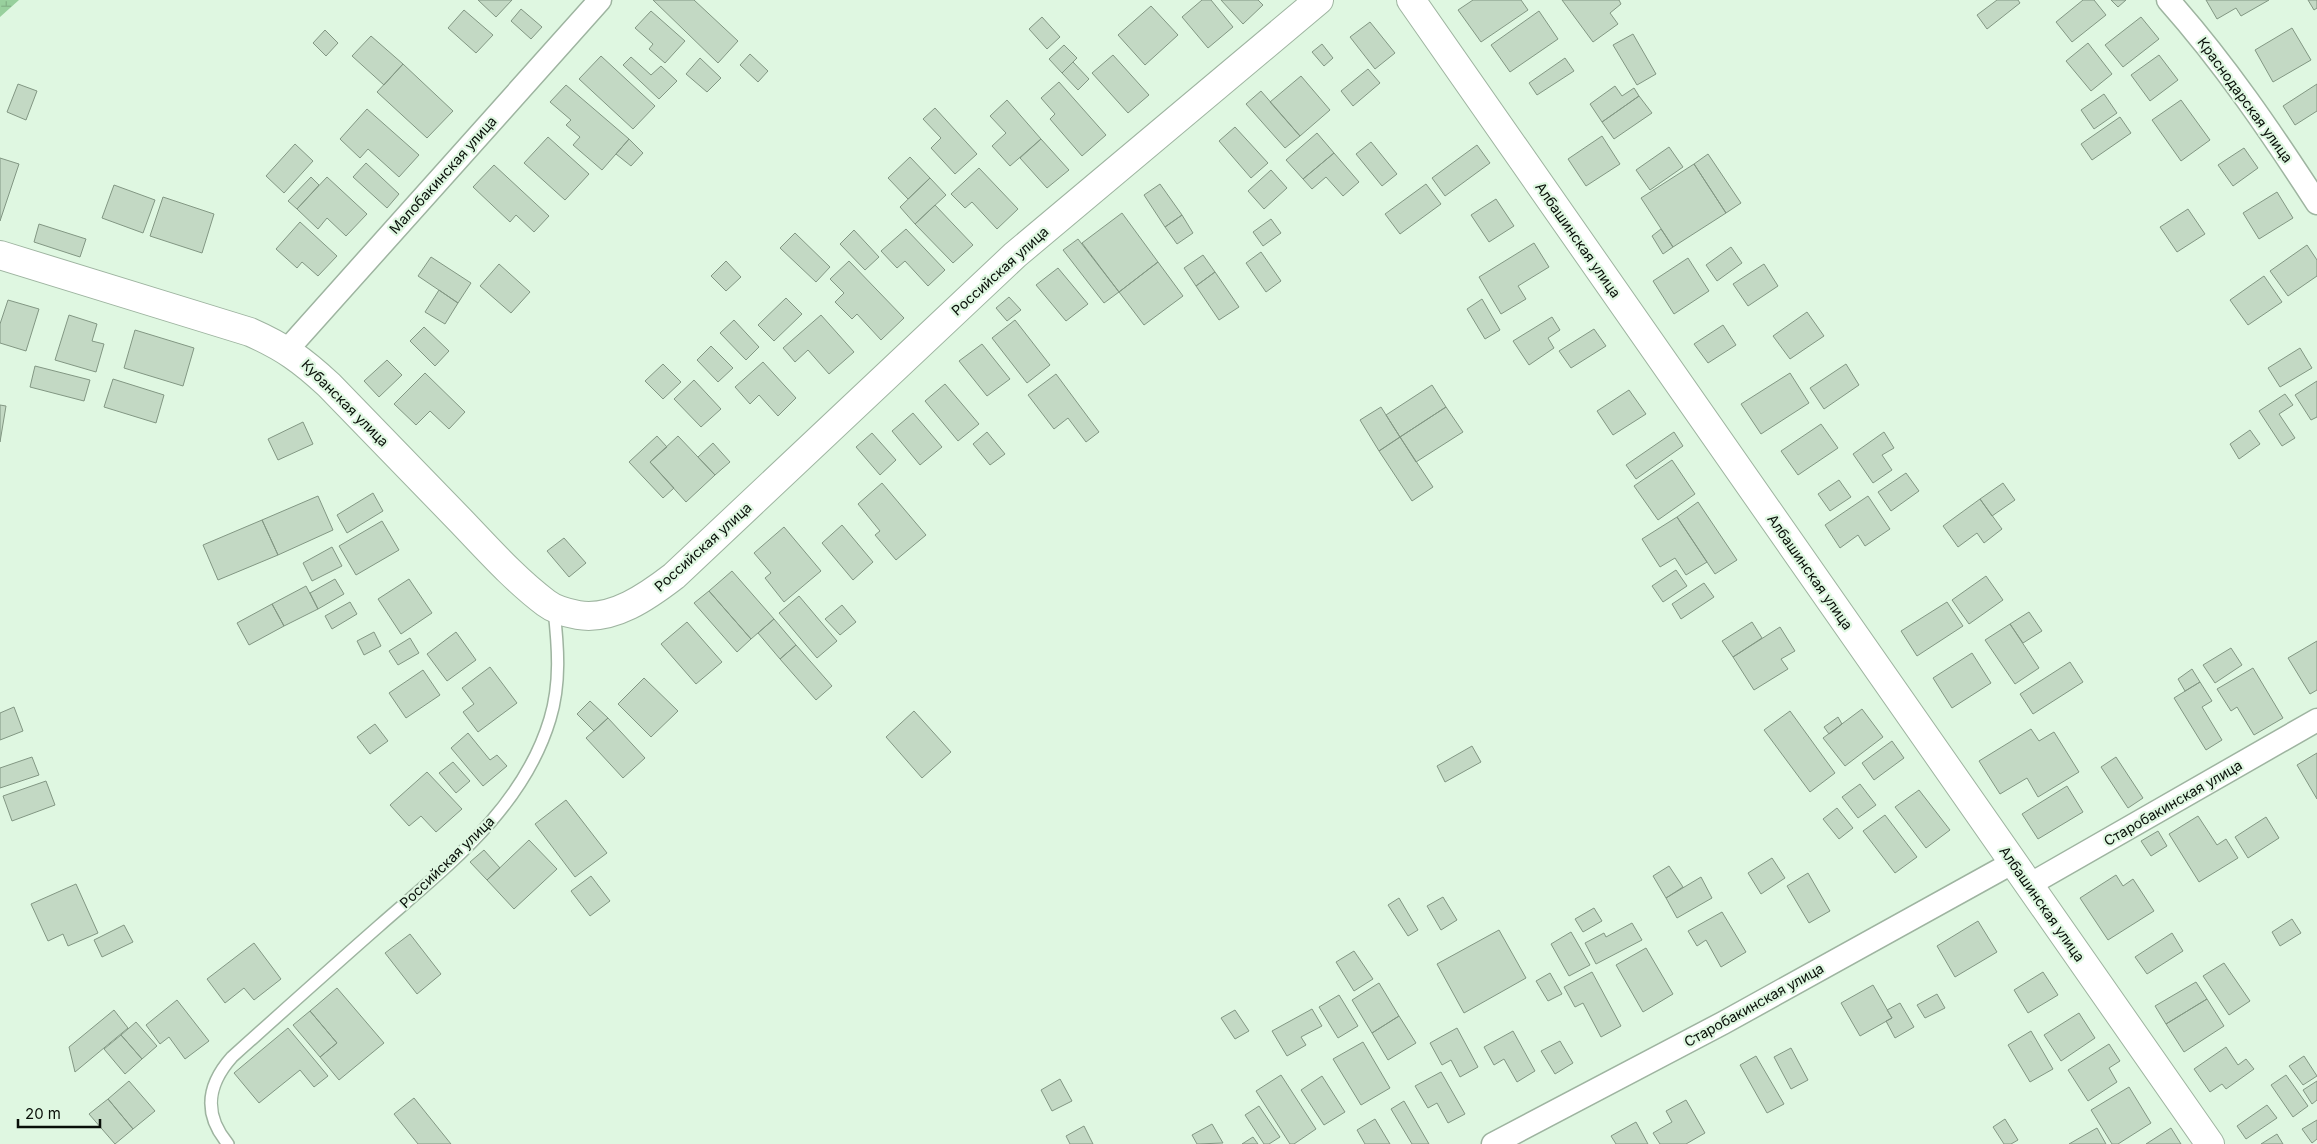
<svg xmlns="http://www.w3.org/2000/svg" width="2317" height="1144" font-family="Inter,sans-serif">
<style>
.wetland{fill:url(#wetland-marsh)}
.building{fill:#c3d9c4;stroke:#829783}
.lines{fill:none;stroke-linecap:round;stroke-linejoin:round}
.lane-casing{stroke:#9eb4a0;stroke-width:14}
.street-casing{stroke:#9eb4a0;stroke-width:25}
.secondary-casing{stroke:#9eb4a0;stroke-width:30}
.lane{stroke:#fff;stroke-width:11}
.street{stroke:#fff;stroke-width:22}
.secondary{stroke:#fff;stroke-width:28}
.labels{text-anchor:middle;stroke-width:4.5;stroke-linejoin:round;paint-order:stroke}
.street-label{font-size:14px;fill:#080f08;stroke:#dff7e1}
</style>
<defs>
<pattern id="wetland-marsh" width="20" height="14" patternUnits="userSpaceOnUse" patternTransform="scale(1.25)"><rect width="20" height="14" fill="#98d09d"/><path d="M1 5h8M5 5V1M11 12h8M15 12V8" fill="none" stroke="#82b186"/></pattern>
</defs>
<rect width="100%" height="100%" fill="#dff7e1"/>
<path class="wetland" d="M0 0H19L0 17Z"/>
<path class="building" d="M478 0H512L496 17Z
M653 0H694L738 41 718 63Z
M1202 0H1211L1233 27 1208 48 1182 17Z
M1221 0H1258L1263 5 1243 24Z
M1473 0H1521L1528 10 1481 42 1458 10Z
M1562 0H1619L1621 4 1610 13 1618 24 1593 42Z
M1997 0H2018L2020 3 1987 29 1977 15Z
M2083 0H2094L2106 15 2072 42 2056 22Z
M2111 0H2126L2118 7Z
M2206 0H2269L2241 16 2236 8 2217 19Z
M2308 0H2317V8L2314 10Z
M1151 6 1178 35 1145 65 1118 35Z
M521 9 542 27 531 39 511 21Z
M464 10 493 35 476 53 448 28Z
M651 11 685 41 665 63 649 49 653 44 635 28Z
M1539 11 1558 39 1510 72 1491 45Z
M1042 17 1060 37 1047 49 1029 29Z
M2141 17 2159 39 2123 67 2105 45Z
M1370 22 1395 53 1375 69 1350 37Z
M2292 28 2311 60 2273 82 2255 50Z
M325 30 338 43 326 56 313 43Z
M1633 34 1656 74 1637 85 1613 45Z
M371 36 403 64 384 85 352 56Z
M2088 43 2112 74 2091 91 2066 61Z
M1322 44 1333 58 1324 66 1312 52Z
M1064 45 1077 58 1062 73 1049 59Z
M750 54 768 71 758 82 740 65Z
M1113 55 1149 95 1128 113 1092 73Z
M2159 55 2178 80 2150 101 2131 75Z
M601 56 655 106 633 129 579 79Z
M631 57 651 75 661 66 677 81 659 99 623 65Z
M700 58 721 78 707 92 686 74Z
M1565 58 1574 71 1537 95 1529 83Z
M1073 62 1089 79 1078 90 1062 73Z
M403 64 453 111 427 138 377 92Z
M1368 69 1380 83 1353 106 1341 91Z
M1301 76 1330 110 1300 136 1270 102Z
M1059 82 1106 135 1082 156 1050 119 1055 114 1041 98Z
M18 84 37 91 26 120 7 112Z
M2317 84V111L2295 125 2283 106Z
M566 85 629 139 602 170 573 145 580 137 566 125 571 120 550 102Z
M1615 86 1622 96 1634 88 1639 96 1602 122 1590 104Z
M1261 91 1300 136 1285 148 1246 104Z
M2104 94 2117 113 2094 129 2081 110Z
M1639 96 1652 113 1614 139 1602 122Z
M1007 100 1041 139 1010 166 992 146 1006 133 990 116Z
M2181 100 2210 140 2181 161 2152 120Z
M935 108 977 154 955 174 931 148 941 138 923 119Z
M367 109 419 155 399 177 368 149 360 158 340 139Z
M2120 117 2131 133 2092 160 2081 144Z
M1235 127 1268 163 1251 178 1219 141Z
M1317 133 1334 153 1303 179 1286 160Z
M1602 136 1620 164 1586 186 1568 159Z
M548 137 589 174 565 200 524 163Z
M629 139 643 153 631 166 616 154Z
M1041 139 1069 170 1047 188 1020 158Z
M1371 142 1397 174 1382 186 1356 154Z
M295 144 313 161 284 193 266 176Z
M1477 145 1490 163 1445 196 1432 178Z
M1669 147 1683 167 1650 190 1636 170Z
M2244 148 2258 168 2233 186 2218 165Z
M1334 153 1359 182 1343 196 1326 177 1312 189 1303 179Z
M1708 154 1741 203 1726 213 1694 164Z
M910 157 930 178 908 199 888 178Z
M0 158 19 164 0 221Z
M366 163 399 194 387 208 353 177Z
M1694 164 1726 213 1673 247 1641 198Z
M494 165 549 216 534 232 516 215 510 222 473 187Z
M979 168 1018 209 997 229 972 202 965 208 951 194Z
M1271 170 1287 188 1264 209 1248 191Z
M311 177 319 185 297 209 288 201Z
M327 177 367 214 346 236 327 218 318 229 297 209Z
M930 178 946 195 915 224 900 207Z
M1160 184 1182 215 1165 227 1144 195Z
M1426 184 1441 204 1400 234 1385 214Z
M114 185 155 200 143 233 102 218Z
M2277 192 2293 218 2259 239 2243 213Z
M163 197 214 214 202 253 150 236Z
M1496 199 1514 226 1489 242 1471 215Z
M935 205 973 245 953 263 915 224Z
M2188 209 2205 234 2177 252 2160 227Z
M1122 213 1158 262 1119 292 1082 243Z
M1182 215 1193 233 1177 244 1165 227Z
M1271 219 1281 233 1263 246 1253 232Z
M300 222 337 256 318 276 302 262 297 268 276 249Z
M39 224 86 239 80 257 34 242Z
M906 229 945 270 928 286 905 261 897 268 881 251Z
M1661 229 1673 247 1663 254 1652 236Z
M854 230 879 257 865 270 840 244Z
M795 233 830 267 816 282 780 248Z
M1078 239 1119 292 1104 303 1063 250Z
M1534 243 1549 267 1518 286 1526 299 1501 314 1479 277Z
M2307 245 2317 260V276L2288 296 2270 271Z
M1731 247 1742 263 1717 281 1706 265Z
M1261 252 1281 281 1266 292 1246 263Z
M1203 255 1215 272 1196 286 1184 268Z
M431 257 471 283 458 303 418 276Z
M1688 258 1709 291 1674 314 1653 281Z
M726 261 741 277 726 291 711 276Z
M849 261 904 318 881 340 857 314 852 319 835 302 844 293 830 279Z
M1158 262 1183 296 1144 325 1119 292Z
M499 264 530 292 511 313 480 286Z
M1764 264 1778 286 1748 306 1733 284Z
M1058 268 1088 304 1066 321 1036 285Z
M1215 272 1239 307 1219 320 1196 286Z
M2264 276 2282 302 2248 325 2230 300Z
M439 290 458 303 445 324 425 312Z
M1009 297 1021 310 1007 321 996 308Z
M786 298 802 314 774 341 758 325Z
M1482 299 1500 330 1485 339 1467 309Z
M8 300 39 309 26 351 0 343V324Z
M1807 312 1824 336 1790 359 1773 336Z
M69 315 97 324 92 341 104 344 96 372 55 360Z
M821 315 854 352 829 374 808 350 795 362 783 348Z
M1552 317 1560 330 1548 338 1554 348 1529 365 1513 341Z
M734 320 759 347 746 360 720 333Z
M1015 320 1050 365 1027 383 992 338Z
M1723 325 1736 345 1708 363 1694 344Z
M424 327 449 351 435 366 410 341Z
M1594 329 1606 346 1571 368 1559 351Z
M135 330 194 348 183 386 124 368Z
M982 344 1010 379 987 396 959 361Z
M711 346 733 368 718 382 697 360Z
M2300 348 2312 368 2280 387 2268 368Z
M387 360 402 375 379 397 364 381Z
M763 362 796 398 778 416 759 395 750 404 735 387Z
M663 364 681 382 663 399 645 381Z
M1846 364 1859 385 1824 409 1810 388Z
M35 366 90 380 84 401 30 387Z
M425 373 465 412 449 429 430 411 416 425 394 404Z
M1790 373 1809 403 1761 434 1741 404Z
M1056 374 1099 432 1086 442 1068 418 1054 429 1028 395Z
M113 379 164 395 156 423 104 407Z
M694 380 721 409 701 427 674 399Z
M2317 381V417L2311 420 2295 395Z
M945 384 979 424 958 441 925 401Z
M1432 385 1446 407 1400 437 1386 415Z
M1629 390 1646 414 1613 435 1597 411Z
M2285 394 2293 405 2279 414 2295 438 2282 446 2259 411Z
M0 405 6 406 0 442Z
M1381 407 1400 437 1379 451 1360 420Z
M1446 407 1463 432 1416 462 1400 437Z
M913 413 942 447 920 465 892 431Z
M303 422 313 444 278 460 268 439Z
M1821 424 1838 448 1798 475 1781 451Z
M2250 430 2260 444 2239 459 2230 444Z
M987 432 1005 454 990 465 973 444Z
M1674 432 1683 446 1636 479 1626 465Z
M1884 432 1894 448 1882 455 1892 470 1873 483 1853 454Z
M872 433 896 460 880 475 856 447Z
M657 436 667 447 650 462 674 488 663 498 629 462Z
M678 436 715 475 686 502 650 462Z
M1400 437 1433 487 1412 501 1379 451Z
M713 443 730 462 715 475 698 457Z
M1672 460 1695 494 1658 520 1634 486Z
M1906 473 1919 491 1891 511 1878 492Z
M1839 480 1851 497 1830 511 1818 494Z
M882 483 926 535 896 560 875 535 880 531 858 504Z
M2003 483 2015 500 1992 516 1980 499Z
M373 493 383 511 347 533 337 515Z
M318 496 333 530 278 555 262 520Z
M1868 496 1890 529 1865 546 1858 535 1840 548 1825 525Z
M1980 499 2002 529 1984 543 1977 533 1958 547 1943 526Z
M1698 502 1737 560 1715 574 1677 517Z
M1677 517 1707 562 1686 575 1675 558 1660 567 1642 539Z
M262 520 278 555 218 580 203 545Z
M382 521 399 550 356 575 339 546Z
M842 525 873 562 853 580 822 543Z
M784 527 821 571 784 602 765 578 771 573 754 553Z
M564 538 586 563 569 577 547 551Z
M332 547 342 566 312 581 303 563Z
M1676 570 1687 586 1663 602 1652 586Z
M732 571 774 619 751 639 709 591Z
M1986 576 2003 600 1969 624 1952 600Z
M335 579 344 594 318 609 310 593Z
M409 579 432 613 401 634 378 599Z
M1704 583 1714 597 1681 619 1672 604Z
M306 586 318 609 284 626 272 604Z
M709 591 751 639 737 652 694 603Z
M799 596 837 641 817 658 779 613Z
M350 602 357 614 332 629 325 616Z
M1947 602 1963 626 1917 656 1901 631Z
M272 604 284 626 249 645 237 623Z
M842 605 856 622 840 635 825 619Z
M2029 612 2042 631 2023 643 2010 624Z
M774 619 796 645 780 659 758 633Z
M687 622 722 662 696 684 661 644Z
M1752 622 1762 638 1733 657 1722 641Z
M2010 624 2039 668 2015 684 1985 640Z
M1780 627 1795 651 1781 659 1788 669 1754 690 1733 657Z
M374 632 381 646 364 655 357 641Z
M456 632 476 660 447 681 427 654Z
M410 638 419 653 398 665 389 651Z
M2317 641V690L2310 694 2288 658Z
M796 645 832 686 816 700 780 659Z
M2231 648 2242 665 2215 683 2203 665Z
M1972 653 1991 683 1952 708 1933 678Z
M2070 662 2083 682 2033 714 2020 694Z
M490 667 517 703 478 732 463 712 474 704 462 688Z
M2253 668 2283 718 2254 735 2237 707 2231 711 2217 689Z
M2192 669 2200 682 2185 691 2178 679Z
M423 670 440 695 406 718 389 693Z
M644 678 678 711 651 737 618 704Z
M2200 682 2212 701 2202 707 2222 740 2206 750 2174 698Z
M590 701 608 718 594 731 577 714Z
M14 707 23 731 0 740V713Z
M1862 709 1883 737 1845 766 1823 738Z
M914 711 951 752 922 778 886 737Z
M1790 711 1835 773 1810 792 1764 730Z
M1838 717 1842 724 1829 734 1824 727Z
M608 718 645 758 623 778 586 738Z
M375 724 388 741 370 754 357 737Z
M2031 729 2039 741 2054 732 2079 772 2038 797 2027 778 2000 794 1979 761Z
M468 733 490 760 497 755 507 766 483 786 451 748Z
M1892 741 1904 758 1874 780 1862 763Z
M1472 746 1481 762 1445 782 1437 766Z
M2317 753V799L2297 765Z
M32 757 39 775 0 788V768Z
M2116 757 2143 798 2128 808 2101 767Z
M453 762 470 781 456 793 439 773Z
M427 772 462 809 436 832 421 816 409 826 390 805Z
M46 781 55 805 12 821 3 796Z
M1860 784 1876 805 1858 818 1842 797Z
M2067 786 2083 812 2038 839 2022 814Z
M1919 790 1950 830 1926 848 1895 807Z
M566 800 607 853 575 877 535 824Z
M1837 808 1853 828 1839 839 1823 819Z
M1885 815 1917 857 1895 873 1863 831Z
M2198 816 2217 845 2226 839 2238 858 2199 882 2169 834Z
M2266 817 2279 838 2248 858 2235 837Z
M2158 831 2167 846 2151 856 2141 841Z
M529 840 557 869 514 909 487 880Z
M484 850 500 868 487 880 470 862Z
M1772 858 1785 878 1761 894 1748 873Z
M1669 866 1683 887 1666 898 1653 876Z
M1808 873 1830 911 1809 923 1787 886Z
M2116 875 2123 886 2133 879 2154 911 2108 940 2080 898Z
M591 876 610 901 590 916 571 891Z
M1701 877 1712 898 1677 918 1666 898Z
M76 884 98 933 68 946 63 934 48 941 31 904Z
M1443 897 1457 920 1441 930 1427 906Z
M1399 898 1418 930 1408 936 1388 905Z
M1594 908 1602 921 1583 932 1575 919Z
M1722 912 1746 952 1721 967 1706 940 1697 946 1688 931Z
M2292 919 2301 933 2280 946 2272 932Z
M1978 921 1997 952 1955 977 1937 946Z
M1632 923 1642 940 1596 964 1585 943 1604 933 1606 937Z
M124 925 133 942 102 957 94 940Z
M1499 930 1526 978 1464 1013 1437 964Z
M1571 932 1590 965 1569 976 1551 944Z
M2172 933 2183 951 2147 974 2135 957Z
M410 934 441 974 417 994 385 953Z
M254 943 281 979 254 1000 244 988 225 1003 207 979Z
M1646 948 1673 994 1643 1012 1616 965Z
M1354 951 1373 979 1354 991 1336 962Z
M2224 963 2250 1001 2229 1015 2203 976Z
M1592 972 1621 1026 1601 1037 1583 1003 1575 1007 1564 987Z
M2043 972 2058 995 2028 1013 2014 990Z
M1550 973 1562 994 1548 1001 1536 981Z
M2196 982 2207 999 2166 1024 2155 1006Z
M1379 983 1399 1016 1372 1033 1352 1000Z
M1873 985 1892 1018 1860 1036 1841 1003Z
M337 988 384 1043 339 1080 320 1057 337 1043 310 1011Z
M1937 994 1945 1008 1925 1018 1917 1005Z
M1339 995 1358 1026 1338 1038 1319 1007Z
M2207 999 2224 1026 2184 1052 2166 1024Z
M177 1000 209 1041 185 1059 169 1037 160 1044 146 1025Z
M1900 1003 1914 1027 1895 1038 1886 1021 1892 1018 1887 1010Z
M1312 1009 1322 1026 1301 1037 1306 1045 1287 1056 1272 1031Z
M114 1010 128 1028 75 1072 69 1047Z
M1235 1010 1249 1031 1235 1039 1221 1018Z
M310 1011 337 1043 320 1057 293 1025Z
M2079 1013 2095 1038 2061 1061 2044 1035Z
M1399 1016 1416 1043 1388 1060 1372 1033Z
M136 1022 157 1046 142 1059 121 1035Z
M288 1028 328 1076 314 1087 300 1070 259 1103 234 1073Z
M1457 1028 1478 1067 1460 1077 1451 1060 1442 1065 1430 1043Z
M1513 1031 1535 1071 1517 1082 1504 1059 1494 1065 1484 1047Z
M2031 1031 2053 1069 2030 1082 2008 1045Z
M121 1035 142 1059 125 1074 104 1049Z
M1560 1041 1573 1063 1555 1074 1541 1051Z
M1363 1042 1390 1088 1361 1105 1333 1059Z
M2109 1044 2120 1061 2109 1068 2117 1082 2088 1101 2068 1070Z
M2226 1047 2238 1065 2246 1059 2254 1069 2226 1089 2222 1084 2210 1092 2194 1069Z
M1791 1048 1808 1080 1791 1089 1774 1057Z
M1756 1056 1784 1104 1767 1113 1740 1065Z
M2304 1056 2317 1076 2303 1085 2289 1066Z
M1441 1072 1465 1114 1448 1123 1437 1103 1428 1108 1415 1086Z
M1281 1075 1316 1129 1294 1144H1290L1256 1091Z
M2286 1075 2308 1106 2293 1117 2271 1085Z
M1322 1076 1345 1112 1324 1125 1301 1090Z
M1060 1079 1072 1101 1052 1111 1041 1090Z
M129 1081 155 1111 133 1129 108 1099Z
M2317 1081V1100L2312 1104 2303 1090Z
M2129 1087 2151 1123 2118 1144H2112L2091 1110Z
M414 1098 451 1144H418L394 1114Z
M108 1099 133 1129 115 1144 89 1114Z
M1686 1100 1705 1133 1686 1144H1660L1653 1133 1672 1122 1666 1111Z
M1404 1101 1429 1144H1412L1391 1109Z
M2267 1105 2277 1118 2246 1139 2237 1126Z
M1259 1106 1280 1137 1269 1144H1264L1245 1115Z
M1375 1119 1390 1144H1365L1357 1130Z
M2005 1119 2018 1140 2011 1144H2004L1993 1127Z
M2317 1120V1139L2312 1143 2302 1129Z
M1636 1122 1648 1144H1616L1611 1136Z
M1212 1124 1223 1143 1197 1144 1192 1135Z
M1084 1126 1093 1144H1070L1066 1136Z
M2097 1128 2106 1144H2069Z
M2171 1128 2181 1144H2146Z
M2277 1134 2283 1144H2261Z
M1253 1137 1258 1144H1242Z"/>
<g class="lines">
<defs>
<path id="lane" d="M228 1144C203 1114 207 1085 232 1057 281 1013 330 969 379 926 447 866 523 809 550 719 561 683 558 646 554 610"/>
<path id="street" d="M2168 0C2224 63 2271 132 2317 203
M287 350 600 0
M2029 885 2317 720
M1493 1144 1723 1023 2012 863"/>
<path id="secondary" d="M1411 0 2210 1144
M0 255 250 332C284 347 302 360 329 385 372 429 415 474 459 519 486 547 514 579 546 603 555 610 567 613 578 615 613 621 648 596 674 576L1015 255 1319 0"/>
</defs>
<use href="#lane" class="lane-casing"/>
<use href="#street" class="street-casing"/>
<use href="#secondary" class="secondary-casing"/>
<use href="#lane" class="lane"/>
<use href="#street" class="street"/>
<use href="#secondary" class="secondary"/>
</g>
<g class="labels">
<g class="street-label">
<text transform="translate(2245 100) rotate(54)" y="5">Краснодарская улица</text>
<text transform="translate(443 175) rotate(-48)" y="5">Малобакинская улица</text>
<text transform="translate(1578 240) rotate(55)" y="5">Албашинская улица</text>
<text transform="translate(1000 271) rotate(-42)" y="5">Российская улица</text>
<text transform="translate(345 403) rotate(45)" y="5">Кубанская улица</text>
<text transform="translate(703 547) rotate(-42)" y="5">Российская улица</text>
<text transform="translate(1810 572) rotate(55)" y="5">Албашинская улица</text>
<text transform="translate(2173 803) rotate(-30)" y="5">Старобакинская улица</text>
<text transform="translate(447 862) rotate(-44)" y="5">Российская улица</text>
<text transform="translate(2042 904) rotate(55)" y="5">Албашинская улица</text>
<text transform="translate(1754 1005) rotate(-29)" y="5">Старобакинская улица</text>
</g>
</g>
<path d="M18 1119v8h82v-8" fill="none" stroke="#080f08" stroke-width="2.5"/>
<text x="25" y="1119" font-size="15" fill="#080f08" stroke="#dff7e1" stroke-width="4" paint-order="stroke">20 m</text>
</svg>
